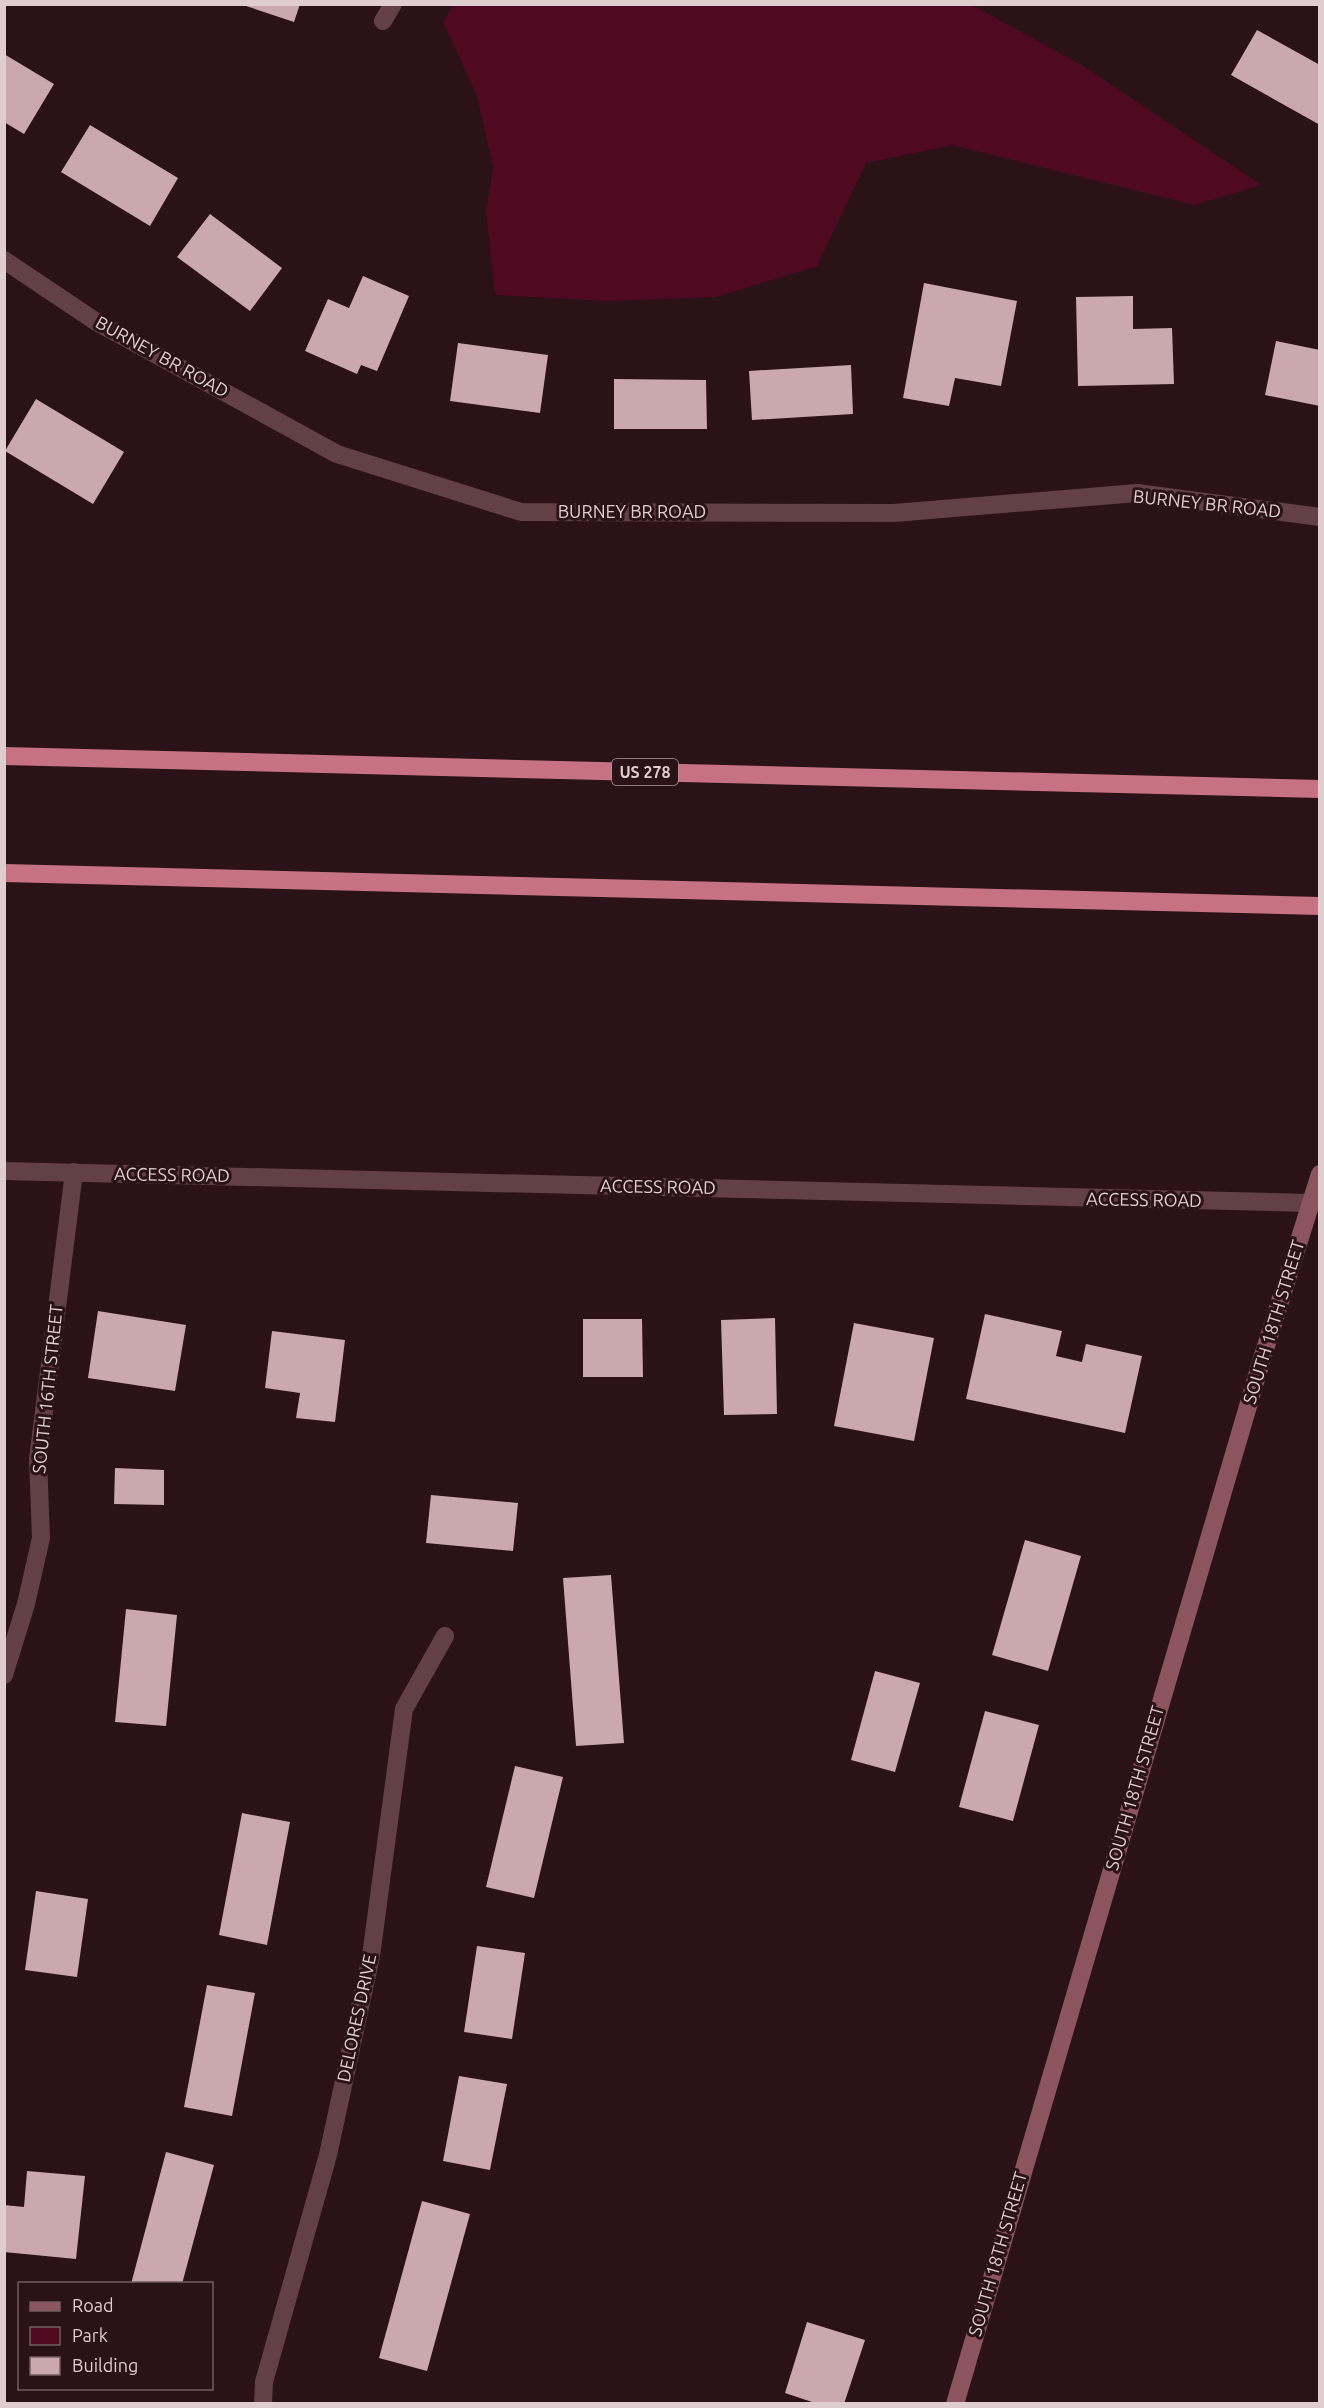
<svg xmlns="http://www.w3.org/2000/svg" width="1324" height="2408" font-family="Ubuntu,sans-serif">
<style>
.green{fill:#4f0920}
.building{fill:#caa8ad}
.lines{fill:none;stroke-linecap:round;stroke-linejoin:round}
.lane{stroke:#634046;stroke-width:18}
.street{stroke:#634046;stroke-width:18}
.secondary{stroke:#8b545e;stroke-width:18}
.highway{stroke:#c77282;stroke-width:18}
.labels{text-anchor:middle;stroke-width:6;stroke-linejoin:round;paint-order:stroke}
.shield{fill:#2a1217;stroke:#a99598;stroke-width:1.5}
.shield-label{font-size:16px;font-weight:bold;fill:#dfcdd0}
.street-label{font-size:18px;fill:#dfcdd0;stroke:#2a1217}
</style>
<rect width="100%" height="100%" fill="#2a1217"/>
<path class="green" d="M453 5H972L1083 66 1261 185 1194 205 952 145 866 163 817 266 716 297 606 301 495 295 486 212 493 167 477 96 443 22Z"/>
<path class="building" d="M240 4H300L294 22Z
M1257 30 1320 65V125L1231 75Z
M4 54 54 84 24 134 4 122Z
M90 125 178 178 150 226 61 172Z
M210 214 282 268 250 311 177 257Z
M363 276 409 296 377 371 361 365 357 374 305 351 328 299 349 308Z
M924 283 1017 301 1001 386 955 378 949 406 903 398Z
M1133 296V329L1172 328 1174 384 1078 386 1076 297Z
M1276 341 1320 350V406L1265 395Z
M458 343 548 355 540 413 450 401Z
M851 365 853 414 752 420 749 371Z
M614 379 706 380 707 429H614Z
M36 399 124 452 93 504 5 451Z
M98 1311 186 1325 175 1391 88 1378Z
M985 1314 1062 1331 1056 1356 1082 1362 1086 1344 1142 1356 1125 1433 966 1399Z
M775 1318 777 1414 724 1415 721 1320Z
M583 1319H642L643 1377H583Z
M854 1323 934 1338 914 1441 834 1426Z
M272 1331 345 1340 335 1422 296 1418 300 1393 265 1388Z
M115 1468 164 1470V1505L114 1504Z
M431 1495 518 1503 513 1551 426 1543Z
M1025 1540 1081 1556 1048 1671 992 1655Z
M611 1575 624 1743 576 1746 563 1578Z
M126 1609 177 1615 166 1726 115 1722Z
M875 1671 920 1683 895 1772 851 1760Z
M985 1711 1039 1725 1013 1821 959 1807Z
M515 1766 563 1777 534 1898 486 1887Z
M242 1813 290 1822 267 1945 219 1935Z
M36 1891 88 1899 77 1977 25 1970Z
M477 1946 525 1953 512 2039 464 2032Z
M207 1985 255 1993 232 2116 184 2107Z
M459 2076 507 2084 490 2170 443 2161Z
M166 2152 214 2165 182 2284H131Z
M27 2171 85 2176 76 2259 4 2252V2205L24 2207Z
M422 2201 470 2214 427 2371 379 2358Z
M807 2322 865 2340 844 2404H818L785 2393Z"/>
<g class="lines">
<path class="lane" d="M383 21 393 4"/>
<path class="street" d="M4 260 95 321 337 454 521 512 894 513 1137 493 1320 517
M4 1171 1311 1203
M4 1675 26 1604 41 1538 38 1459 74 1172
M263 2404 264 2382 328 2155 371 1956 404 1709 445 1636"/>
<path class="secondary" d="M955 2404 1261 1362 1320 1174"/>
<path class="highway" d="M4 756 1320 789
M4 873 1320 906"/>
</g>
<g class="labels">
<rect class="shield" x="612" y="759" width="66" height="26" rx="4.5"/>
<g class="shield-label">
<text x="645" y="778">US 278</text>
</g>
<g class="street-label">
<text transform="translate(162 357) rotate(29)" y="6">BURNEY BR ROAD</text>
<text transform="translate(1207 504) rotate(6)" y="6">BURNEY BR ROAD</text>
<text x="632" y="518">BURNEY BR ROAD</text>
<text transform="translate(172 1175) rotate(1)" y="6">ACCESS ROAD</text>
<text transform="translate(658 1187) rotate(1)" y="6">ACCESS ROAD</text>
<text transform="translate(1144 1200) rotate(1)" y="6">ACCESS ROAD</text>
<text transform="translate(1274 1322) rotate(-73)" y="6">SOUTH 18TH STREET</text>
<text transform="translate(48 1389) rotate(-84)" y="6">SOUTH 16TH STREET</text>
<text transform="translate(1135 1788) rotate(-74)" y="6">SOUTH 18TH STREET</text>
<text transform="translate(357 2018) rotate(-78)" y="6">DELORES DRIVE</text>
<text transform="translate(998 2254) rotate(-74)" y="6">SOUTH 18TH STREET</text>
</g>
</g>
<rect width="1324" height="2408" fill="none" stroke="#dfcdd0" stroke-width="12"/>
<rect x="18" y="2282" width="195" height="108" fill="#2a1217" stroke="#725d61" stroke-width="1.5"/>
<rect x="30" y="2302" width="30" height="9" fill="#8b545e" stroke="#725d61" stroke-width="1.5"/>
<text x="72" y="2312" font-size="18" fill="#dfcdd0">Road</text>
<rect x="30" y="2327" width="30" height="18" fill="#4f0920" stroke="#725d61" stroke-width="1.5"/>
<text x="72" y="2342" font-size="18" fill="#dfcdd0">Park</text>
<rect x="30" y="2357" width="30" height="18" fill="#caa8ad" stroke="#725d61" stroke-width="1.5"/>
<text x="72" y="2372" font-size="18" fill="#dfcdd0">Building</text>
</svg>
